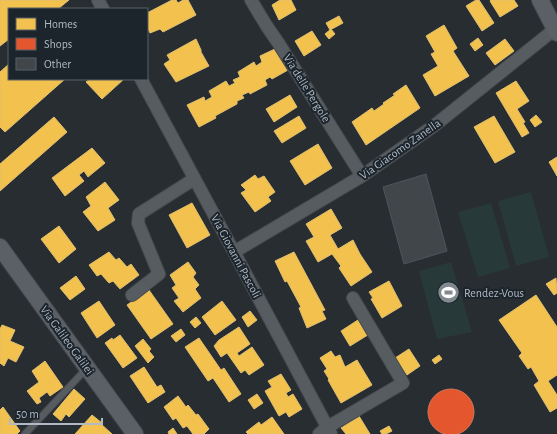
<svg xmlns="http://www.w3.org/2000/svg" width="557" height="434" font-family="'Alegreya Sans',sans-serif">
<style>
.green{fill:#283939}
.homes{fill:#f2c14e;stroke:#debf71}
.shops{fill:#e4572e;stroke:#d5755b}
.building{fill:#41464a;stroke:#4f545a}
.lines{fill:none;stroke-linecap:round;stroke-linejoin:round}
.lane-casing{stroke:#46494d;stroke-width:8}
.street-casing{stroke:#46494d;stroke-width:14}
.secondary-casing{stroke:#46494d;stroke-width:18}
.lane{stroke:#575c61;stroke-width:6}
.street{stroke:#575c61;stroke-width:12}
.secondary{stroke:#5b5f66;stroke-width:16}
.labels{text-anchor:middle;stroke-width:4;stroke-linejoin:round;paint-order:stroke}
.street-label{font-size:12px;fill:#b1bac4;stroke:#1c242c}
.poi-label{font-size:12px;fill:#b1bac4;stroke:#1c242c;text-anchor:start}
</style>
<rect width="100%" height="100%" fill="#282d32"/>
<path class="green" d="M531 192 549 257 516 266 498 201Z
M491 203 510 268 478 277 458 212Z
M451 262 472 332 437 339 419 271Z"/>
<path class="homes" d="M0 0H69L58 9H9V39L0 46Z
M172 0H176L178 3 183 0H188L196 15 163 32 160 29 150 33 147 27V13Z
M280 0H291L296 10 279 20 272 5Z
M476 0H479L494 23 482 31 466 6Z
M491 0H514L518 6 500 17 490 1Z
M339 16 343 23 330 30 326 23Z
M444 25 457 48 453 51 469 76 435 96 423 75 438 66 431 54 435 52 426 36Z
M331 29 335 34 329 39 325 34Z
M312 31 321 45 304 56 295 41Z
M478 38 483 45 475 51 470 44Z
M196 39 201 50V52L209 66 176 82 164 64 170 60 167 55Z
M505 39 514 51 495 65 486 53Z
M277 48 288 70 272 79 270 77 265 80 267 85 250 94 249 92 242 95 244 98 237 101V104L215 116 216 118 199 127 187 105 204 97 205 101 212 97 209 91 226 81 229 86 235 83 233 80 240 77 238 72 254 62 256 66 262 62 260 56Z
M9 64V79H65L5 132 0 127V72Z
M90 79H124L102 99 86 82Z
M516 81 529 101 517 109 525 122 523 123 529 133 522 137 496 93Z
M406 85 420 108 366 145 352 122 372 108 374 111 384 104 383 103 395 95 393 94Z
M290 95 297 107 274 122 266 109Z
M536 115 542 122 535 127 530 120Z
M299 116 306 128 282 143 274 131Z
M494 116 515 152 495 163 474 127Z
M54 117 67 132 0 191V164Z
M318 144 332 168 305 185 290 161Z
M92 148 105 163 88 177 84 171 79 175 84 181 65 196 52 178Z
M557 157V176L549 162Z
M255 175 258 179 264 176 275 192 268 197 271 201 255 212 241 193 246 190 241 185Z
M105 182 119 200 108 208 115 220 98 231 83 212 91 206 86 197Z
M192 203 210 235 187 248 169 215Z
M331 209 342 228 330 235 338 249 353 240 360 254 372 272 351 286 339 268 341 266 332 254 318 262 306 241 314 237 306 224Z
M59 226 76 249 59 263 41 239Z
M109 252 116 260 119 258 127 267 131 264 139 275 120 289 113 281 109 283 101 274 97 276 89 265Z
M294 252 325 310 322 311 326 319 307 328 299 308 301 307 287 281 285 282 275 261Z
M188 262 196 273 193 277 199 285 195 289 201 298 183 312 174 301 179 298 172 288 176 285 170 275Z
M76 276 85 289 70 300 60 288Z
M556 278 557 293 554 295 546 284Z
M389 281 402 306 382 318 371 299 373 298 369 292Z
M149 290 173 324 151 339 127 305Z
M536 295 557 327V375L548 381 557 395V408L550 412 534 385 539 381 531 367 528 369 519 356 522 353 499 320Z
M99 301 115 325 97 338 81 313Z
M222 301 236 320 215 335 202 317Z
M250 311 257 320 248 327 242 317Z
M196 317 201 323 195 328 190 322Z
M361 318 371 333 350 346 341 331Z
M2 325 15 330 10 341 24 347 16 362 8 358 4 366 0 363V329Z
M239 327 250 344 237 353 239 356 252 347 264 365 249 375 245 370 241 373 227 353 221 357 214 346 219 340Z
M181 329 185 335 176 342 171 336Z
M120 335 137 358 123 368 105 343 112 338 113 340Z
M199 338 221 370 224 368 241 394 229 402 213 378 208 381 185 347Z
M143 339 151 349 149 351 154 357 148 363 135 346Z
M409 349 420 366 407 375 395 358Z
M331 351 335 357 340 355 345 367 357 360 372 385 341 403 328 380 329 379 324 371 327 369 320 358Z
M439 355 442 359 435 364 432 360Z
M45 361 63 387 50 396 47 392 39 398 41 402 37 404 27 391 39 382 32 371Z
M144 367 157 387 161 385 165 392 148 403 130 376Z
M281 374 291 390 286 393 288 397 293 394 302 409 289 417 286 412 279 416 265 391 272 387 268 381Z
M74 389 85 399 69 417 66 414 61 421 53 414Z
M257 394 263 403 254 409 248 400Z
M178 396 186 407 188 405 196 415 198 414 209 429 204 434H193L187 426 183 428 176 418 173 420 164 407Z
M3 407 20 431 17 434H0V410Z
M92 415 102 423 101 424 112 434H75Z
M359 416 370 434H346L341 428Z
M272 417 284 434H248L246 432 259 422 261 425Z
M389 426 392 431 386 434H382L380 431Z
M173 428 177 434H169L168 432Z"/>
<path class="shops" d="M428 412a23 23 0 1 1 46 0a23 23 0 1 1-46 0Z"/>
<path class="building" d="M426 174 447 251 404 264 383 187Z"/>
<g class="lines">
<defs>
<path id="lane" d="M25 434 87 368"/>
<path id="street" d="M98 0 103 9
M251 0 266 25 279 44 362 176
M141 79 234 252 331 434
M234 252 362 176 435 125 555 29
M132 295 159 274 138 223 139 214 191 181 195 180
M319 434 326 428 403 383 353 298"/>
<path id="secondary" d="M540 0 557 33
M0 247 135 434"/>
</defs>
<use href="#lane" class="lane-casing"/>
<use href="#street" class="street-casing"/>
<use href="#secondary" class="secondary-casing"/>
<use href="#lane" class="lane"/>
<use href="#street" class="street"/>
<use href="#secondary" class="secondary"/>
</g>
<defs>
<symbol id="stadium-disc" viewBox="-11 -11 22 22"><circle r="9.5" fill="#818991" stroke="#1c242c"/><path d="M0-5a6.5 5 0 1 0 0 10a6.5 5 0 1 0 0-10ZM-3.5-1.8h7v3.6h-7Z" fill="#fff"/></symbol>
</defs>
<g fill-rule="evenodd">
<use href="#stadium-disc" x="436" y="280" width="25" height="25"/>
</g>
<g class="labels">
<g class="street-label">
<text transform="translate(307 88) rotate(58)" y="4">Via delle Pergole</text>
<text transform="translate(400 149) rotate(-35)" y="4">Via Giacomo Zanella</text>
<text transform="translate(236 256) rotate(62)" y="4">Via Giovanni Pascoli</text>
<text transform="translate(67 340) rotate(54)" y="4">Via Galileo Galilei</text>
</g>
<g class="poi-label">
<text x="464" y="297">Rendez-Vous</text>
</g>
</g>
<rect x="8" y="8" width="140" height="72" fill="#1c242c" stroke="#586069"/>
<rect x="16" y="18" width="20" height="12" fill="#f2c14e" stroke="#586069"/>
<text x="44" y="28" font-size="12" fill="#b1bac4">Homes</text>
<rect x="16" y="38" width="20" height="12" fill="#e4572e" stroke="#586069"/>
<text x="44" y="48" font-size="12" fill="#b1bac4">Shops</text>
<rect x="16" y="58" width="20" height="12" fill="#41464a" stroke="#586069"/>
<text x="44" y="68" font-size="12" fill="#b1bac4">Other</text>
<path d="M10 418v6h92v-6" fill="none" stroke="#b1bac4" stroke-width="2"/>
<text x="16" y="418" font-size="12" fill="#b1bac4" stroke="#1c242c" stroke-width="3" paint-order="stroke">50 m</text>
</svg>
